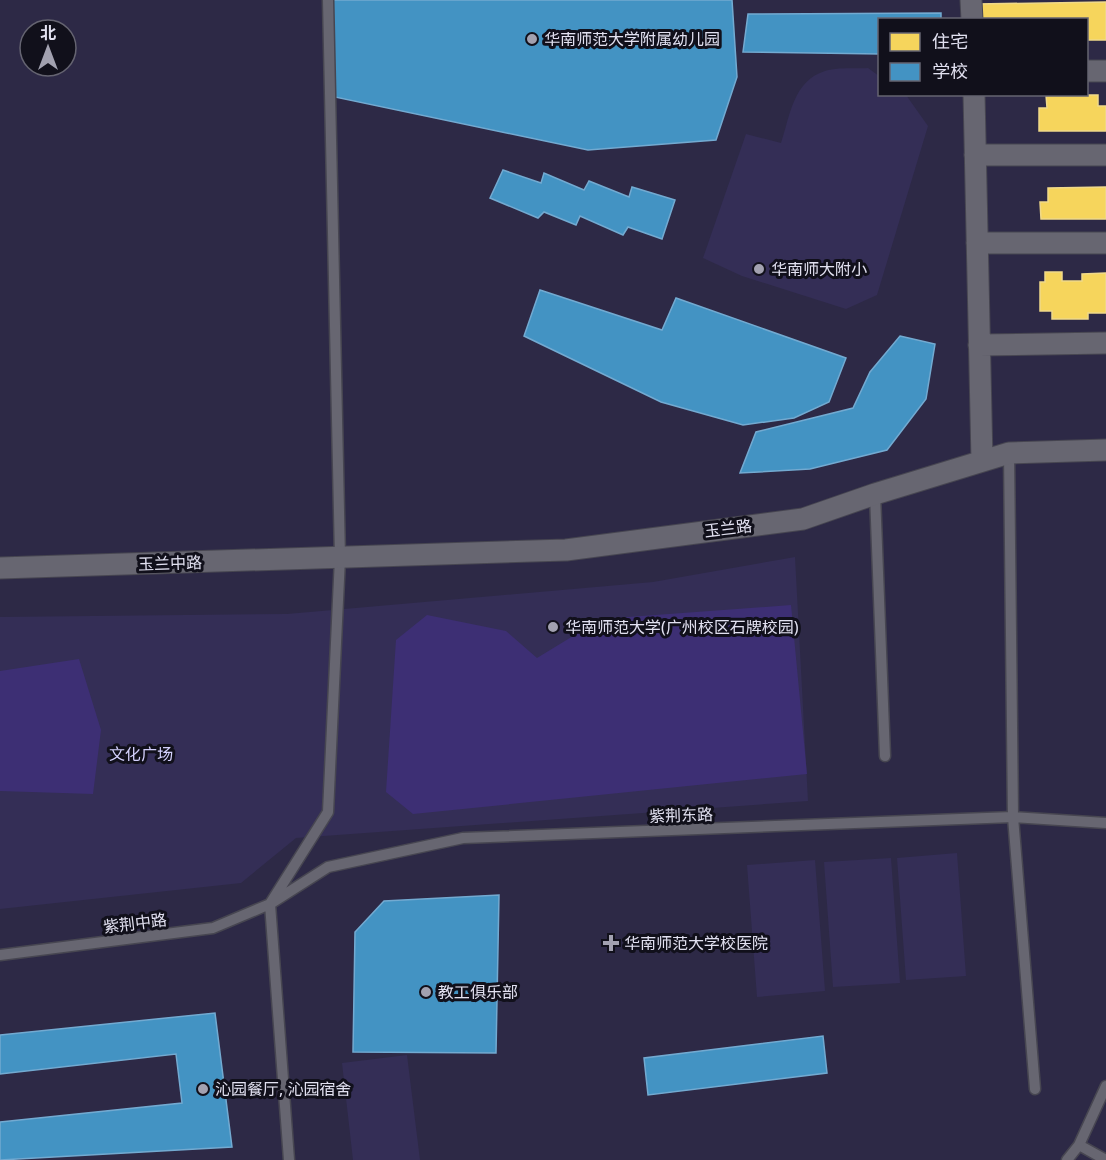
<svg xmlns="http://www.w3.org/2000/svg" width="1106" height="1160" font-family="'Noto Sans','Noto Sans SC',sans-serif">
<style>
.built{fill:#2d2946;fill-rule:evenodd}
.green{fill:#342e56}
.water{fill:#3d2f74}
.homes{fill:#f6d55c;stroke:#f0d989;stroke-width:1.5}
.schools{fill:#4393c3;stroke:#73aad1;stroke-width:1.5}
.lines{fill:none;stroke-linecap:round;stroke-linejoin:round}
.service-casing{stroke:#474651;stroke-width:13}
.minor-casing{stroke:#474651;stroke-width:23}
.service{stroke:#676671;stroke-width:10}
.minor{stroke:#676671;stroke-width:21}
.poi-dot{fill:#a2a1b0;stroke:#11101b;stroke-width:2}
.labels{text-anchor:middle;stroke-width:6;stroke-linejoin:round;paint-order:stroke}
.poi-label{font-size:16px;fill:#e2e1f1;stroke:#11101b;text-anchor:start}
.street-label{font-size:16px;fill:#e2e1f1;stroke:#11101b}
.park-label{font-size:16px;fill:#d3d0fc;stroke:#11101b}
</style>
<rect width="100%" height="100%" fill="#2c2b38"/>
<path class="built" d="M0 0H1106V1160H0ZM880 20H1086V94H880ZM30 30H66V66H30Z"/>
<path class="green" d="M868 68 879 76 880 94 906 95 928 126 877 295 846 309 742 276 703 258 746 134 781 143C790 116 793 81 825 71 838 67 855 69 868 68Z
M795 557 808 801 296 838 241 883 0 909V617L287 614 653 582Z
M957 853 966 976 906 980 897 858Z
M891 858 900 983 833 987 824 862Z
M815 860 825 991 757 997 747 865Z
M407 1055 420 1160H353L342 1063Z"/>
<path class="water" d="M791 605 807 774 413 814 386 792 396 640 427 615 506 631 537 658 601 619Z
M79 659 101 730 93 794 0 791V671Z"/>
<path class="homes" d="M1106 2V40H1086V20H978L977 4Z
M1046 95H1098V106H1106V131H1039V108H1047Z
M1106 187V219H1041L1040 202H1048V188Z
M1045 272H1062V281H1082V274L1106 273V313H1088V319H1052V311H1040V282H1045Z"/>
<path class="schools" d="M328 0H732L737 77 716 140 588 150 330 96Z
M941 13V20H880V54L743 52 748 14Z
M503 170 541 183 544 173 584 190 589 181 629 197 632 187 675 200 662 239 628 227 623 235 580 216 576 225 544 212 538 218 490 198Z
M540 290 662 330 676 298 846 358 829 402 794 418 743 425 661 402 524 336Z
M900 336 935 344 926 399 887 450 810 469 740 473 756 432 853 408 870 372Z
M499 895 496 1053 353 1052 355 932 384 901Z
M215 1013 232 1147 0 1160V1122L182 1103 176 1054 0 1074V1035Z
M823 1036 827 1073 648 1095 644 1058Z"/>
<g class="lines">
<defs>
<path id="service" d="M1009 453 1013 817 1035 1089
M875 494 885 756
M0 955 213 928 270 904 328 867 463 838 1013 817 1106 823
M1079 1145 1106 1160
M289 1160 270 904 328 812 340 558 328 0
M1067 1160 1079 1145 1106 1086"/>
<path id="minor" d="M971 0 972 20
M1086 71H1106
M974 94 982 461
M975 155H1106
M977 243H1106
M979 345 1106 343
M0 568 566 550 803 519 875 494 1009 453 1106 450"/>
</defs>
<use href="#service" class="service-casing"/>
<use href="#minor" class="minor-casing"/>
<use href="#service" class="service"/>
<use href="#minor" class="minor"/>
</g>
<g class="poi-dot">
<circle cx="532" cy="39" r="6"/>
<circle cx="759" cy="269" r="6"/>
<circle cx="553" cy="627" r="6"/>
<path d="M608 934h6v6h6v6h-6v6h-6v-6h-6v-6h6z"/>
<circle cx="426" cy="992" r="6"/>
<circle cx="203" cy="1089" r="6"/>
</g>
<g class="labels">
<g class="poi-label">
<text x="544" y="45">华南师范大学附属幼儿园</text>
<text x="771" y="275">华南师大附小</text>
<text x="565" y="633">华南师范大学(广州校区石牌校园)</text>
<text x="624" y="949">华南师范大学校医院</text>
<text x="438" y="998">教工俱乐部</text>
<text x="215" y="1095">沁园餐厅, 沁园宿舍</text>
</g>
<g class="street-label">
<text transform="translate(728 528) rotate(-7)" y="6">玉兰路</text>
<text transform="translate(170 563) rotate(-2)" y="6">玉兰中路</text>
<text transform="translate(681 815) rotate(-2)" y="6">紫荆东路</text>
<text transform="translate(135 923) rotate(-7)" y="6">紫荆中路</text>
</g>
<g class="park-label">
<text x="141" y="760">文化广场</text>
</g>
</g>
<rect x="878" y="18" width="210" height="78" fill="#11101b" stroke="#656471" stroke-width="1.5"/>
<rect x="890" y="33" width="30" height="18" fill="#f6d55c" stroke="#656471" stroke-width="1.5"/>
<text x="932" y="48" font-size="18" fill="#e2e1f1">住宅</text>
<rect x="890" y="63" width="30" height="18" fill="#4393c3" stroke="#656471" stroke-width="1.5"/>
<text x="932" y="78" font-size="18" fill="#e2e1f1">学校</text>
<g transform="translate(48 48)"><circle r="28" fill="#11101b" stroke="#656471" stroke-width="1.5"/>
<path d="M0-4.5L10 22L0 15L-10 22Z" fill="#a2a1b0"/>
<text y="-9" font-size="16" font-weight="bold" text-anchor="middle" fill="#e2e1f1">北</text>
</g>
</svg>
